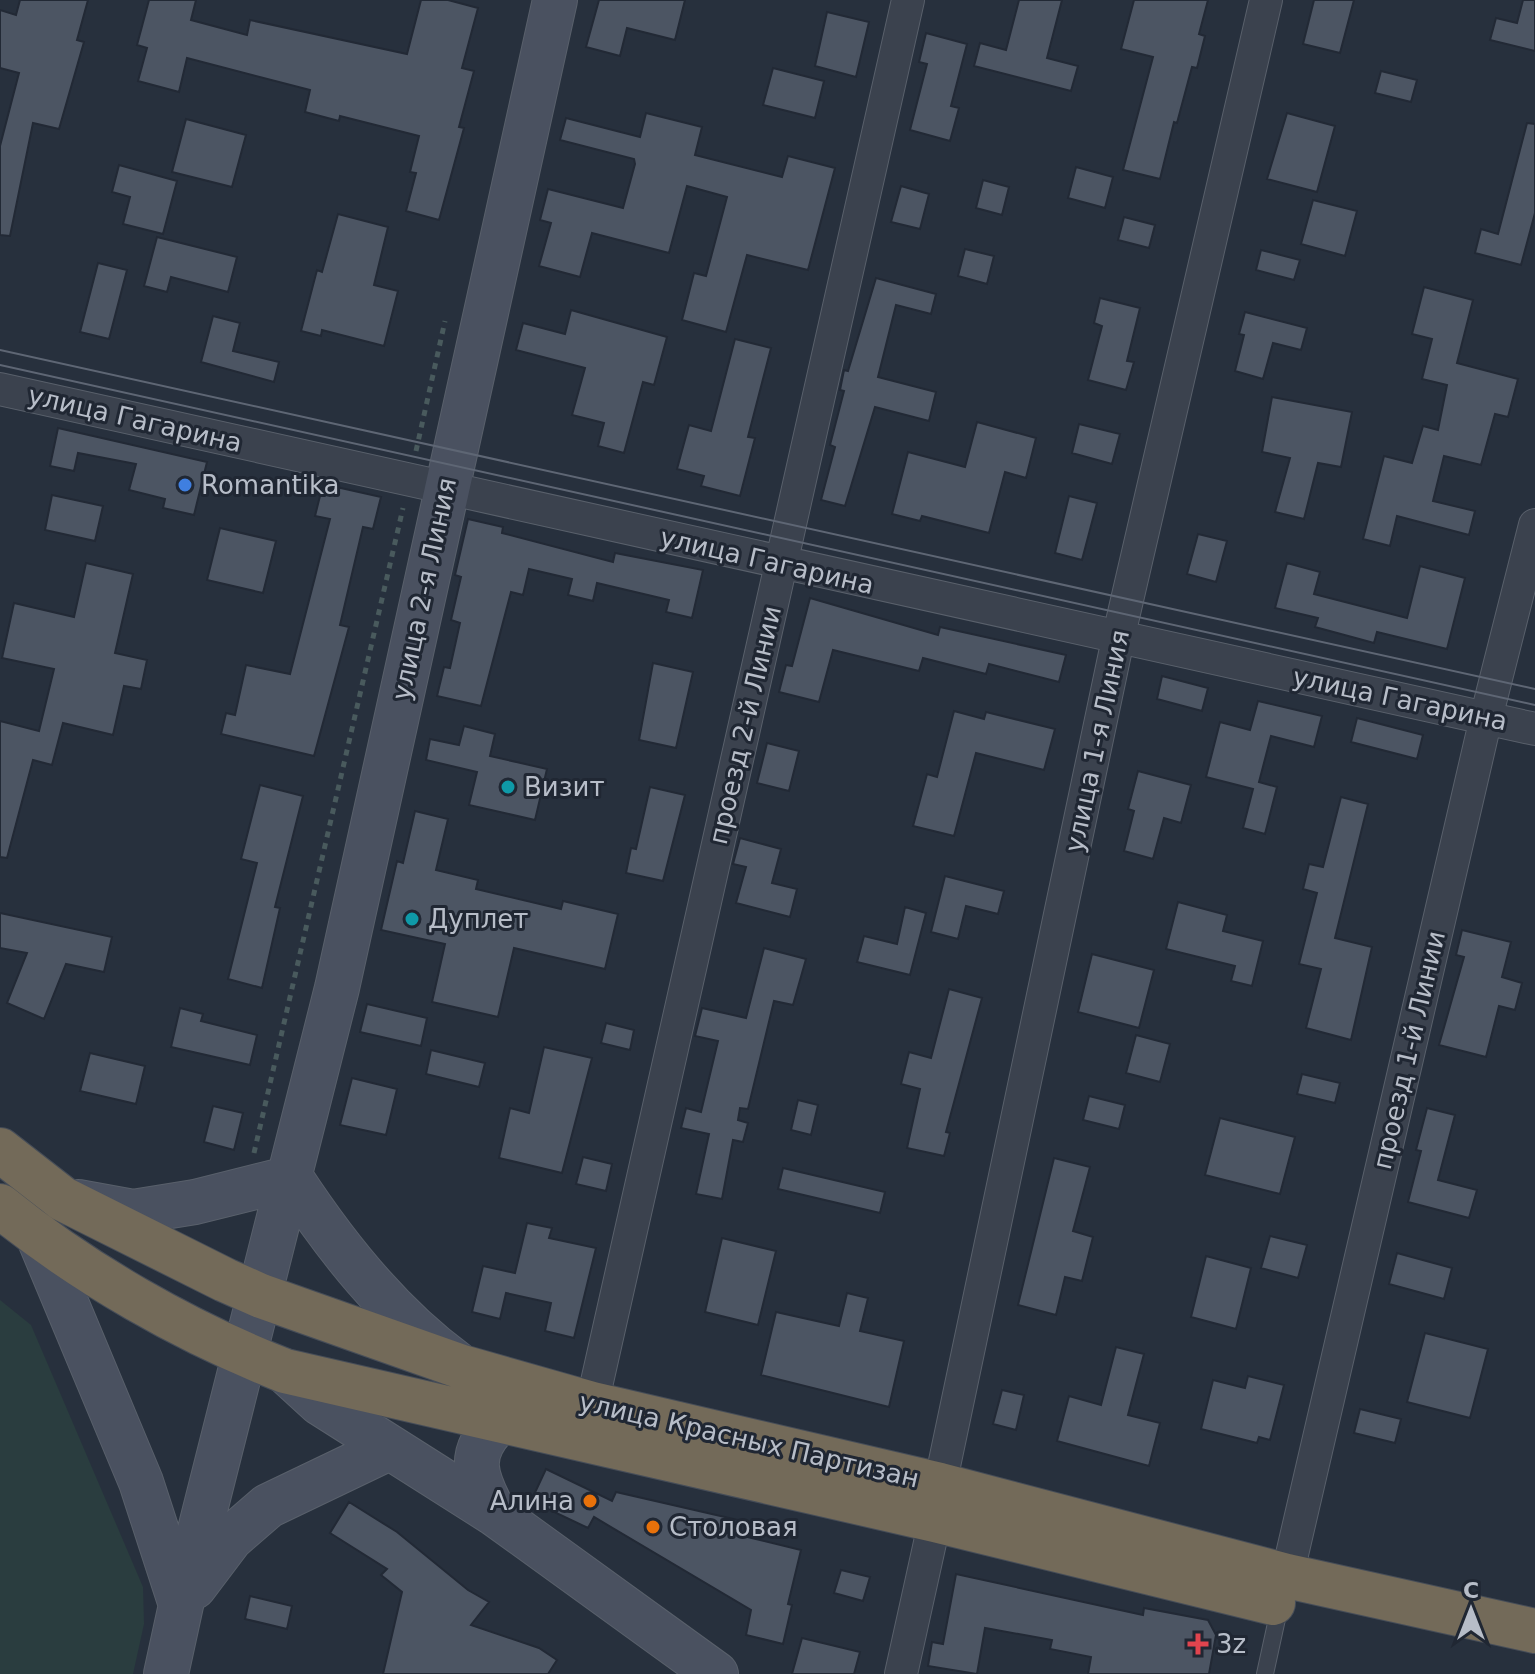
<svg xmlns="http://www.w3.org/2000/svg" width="1535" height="1674" font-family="'DejaVu Sans',sans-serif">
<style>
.green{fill:#2a3d3f}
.building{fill:#4c5563;stroke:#222935;stroke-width:2}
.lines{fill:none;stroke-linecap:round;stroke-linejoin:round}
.lane-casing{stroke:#59606b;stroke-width:18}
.street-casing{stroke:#59606b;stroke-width:34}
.secondary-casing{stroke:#59606b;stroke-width:46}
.highway-casing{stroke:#464d58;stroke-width:46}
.path{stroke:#495a5d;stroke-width:5;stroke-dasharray:6 6;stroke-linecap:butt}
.lane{stroke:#3b424e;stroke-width:16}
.street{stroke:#3b424e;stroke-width:32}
.secondary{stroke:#4a5160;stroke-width:44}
.highway{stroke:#736a59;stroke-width:44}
.tram{stroke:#5e6674;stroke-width:2}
.shop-dot{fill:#3f7fe0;stroke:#202733;stroke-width:3}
.culture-dot{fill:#0f9aa8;stroke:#202733;stroke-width:3}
.food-dot{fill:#e8710a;stroke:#202733;stroke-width:3}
.health-dot{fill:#e0444e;stroke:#202733;stroke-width:3}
.labels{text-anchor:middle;stroke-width:6;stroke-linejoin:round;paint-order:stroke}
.street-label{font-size:26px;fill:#b7bdc8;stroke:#202733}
.poi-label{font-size:26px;fill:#b7bdc8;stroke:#202733;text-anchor:start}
</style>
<rect width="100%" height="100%" fill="#27303d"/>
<path class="green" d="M0 1300 31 1325 143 1587 144 1624 133 1674H0Z"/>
<path class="building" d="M20 0H88L77 40 84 42 59 129 33 123 10 236 0 235V146L19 73 0 68V10L16 15Z
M149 0H196L191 20 247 35 250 20 407 54 421 0H448L478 8 462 68 474 71 459 127 464 128 439 220 406 211 416 173 410 172 419 136 340 116 339 121 305 112 310 90 187 58 179 92 138 81 147 48 137 45Z
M599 0H685L675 40 627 28 620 56 586 47Z
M1019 0H1062L1047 58 1078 66 1071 91 974 66 980 43 1006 50Z
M1134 0H1208L1199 34 1205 36 1197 68 1192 67 1177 123 1174 122 1160 179 1123 170 1153 57 1121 49Z
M1314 0H1354L1340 53 1303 44Z
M1523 0H1535V51L1490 40 1496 18 1517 23Z
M827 12 869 22 856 77 815 66Z
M926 33 967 44 951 106 959 108 950 141 910 130 927 64 919 62Z
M773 68 824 81 815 118 763 105Z
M1381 71 1417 80 1411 102 1375 93Z
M646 113 702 127 695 155 782 177 788 156 835 168 808 270 747 255 726 332 682 320 694 273 706 276 727 197 687 186 669 253 592 233 580 277 539 266 551 223 540 220 548 189 623 208 635 164 634 159 560 140 566 118 640 137Z
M1287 113 1335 126 1317 192 1267 179Z
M186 119 246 135 232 187 172 172Z
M1527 123 1535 124V213L1521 265 1475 253 1481 229 1498 234Z
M119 165 177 181 163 234 123 224 130 197 112 192Z
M1076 167 1113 177 1105 208 1068 198Z
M983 180 1009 187 1002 215 976 208Z
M901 186 929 194 920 229 891 222Z
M1313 200 1357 211 1345 256 1301 244Z
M338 214 388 227 374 285 398 291 384 346 322 330 321 336 301 331 317 270 322 272Z
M1124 217 1155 225 1149 248 1118 240Z
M157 237 237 257 228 292 171 277 167 292 144 286Z
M965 249 994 256 987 284 958 276Z
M1261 250 1300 260 1294 280 1256 270Z
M98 263 127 270 109 339 80 332Z
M876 278 936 294 931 314 896 305 878 377 936 392 929 421 875 407 845 506 821 500 835 447 830 445 844 391 840 390 844 370 848 371Z
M1424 287 1473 300 1457 363 1518 379 1508 417 1495 414 1481 465 1444 456 1433 501 1475 511 1469 535 1397 516 1390 546 1363 539 1384 456 1412 463 1423 426 1438 430 1447 385 1422 379 1432 339 1412 334Z
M1100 298 1140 308 1127 361 1134 362 1126 390 1088 380 1102 326 1094 323Z
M571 310 667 337 654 385 643 382 624 453 598 446 604 423 572 415 585 368 516 350 523 323 565 334Z
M1245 312 1307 328 1301 350 1273 343 1263 379 1235 371 1244 335 1239 334Z
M213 316 240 323 233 351 279 362 274 382 201 362Z
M735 339 771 348 748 437 755 438 740 496 701 486 704 476 677 469 689 425 711 431Z
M1272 397 1352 412 1341 467 1318 463 1304 519 1275 512 1290 458 1262 452Z
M977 422 1036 438 1026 478 1005 472 989 533 922 516 920 521 892 514 908 452 965 467Z
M1079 424 1120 434 1112 464 1072 453Z
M58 428 207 462 194 515 163 508 165 499 129 490 136 464 78 453 74 471 50 466Z
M323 484 381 497 373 529 363 527 340 625 349 627 314 756 221 734 226 713 235 715 246 665 290 674 330 519 315 516Z
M52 495 103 506 95 541 45 530Z
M1069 496 1097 503 1082 560 1055 553Z
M468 519 503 527 502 533 613 562 615 553 703 570 692 618 666 612 669 600 597 583 593 601 568 595 572 579 529 569 523 595 511 592 481 706 437 696 444 667 450 668 460 623 451 620 461 577 455 575Z
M220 528 276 541 263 593 207 580Z
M1198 534 1227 541 1216 582 1187 574Z
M86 563 133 574 115 653 147 660 141 689 124 686 113 735 63 723 52 765 33 760 7 858 0 857V721L39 731 54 669 2 658 14 603 74 617Z
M1287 563 1320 572 1314 594 1407 618 1420 566 1465 578 1447 649 1377 632 1374 643 1315 627 1318 618 1275 608Z
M810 598 938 635 940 627 1066 655 1059 682 989 664 986 674 923 658 919 671 833 650 819 702 779 692 786 665 792 666Z
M653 663 693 672 676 748 639 740Z
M1162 676 1208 688 1202 711 1157 699Z
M1258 701 1322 716 1314 747 1271 736 1259 782 1277 787 1265 834 1243 828 1253 789 1206 777 1220 722 1250 730Z
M954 711 984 719 986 712 1055 729 1044 770 976 753 954 836 913 826 927 774 937 777Z
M1357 718 1423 735 1417 759 1351 742Z
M464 726 495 734 490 756 547 769 535 820 469 805 477 772 426 760 430 739 459 745Z
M767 743 799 751 789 791 757 783Z
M1138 771 1191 785 1181 823 1164 818 1153 859 1124 851 1134 811 1128 809Z
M260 785 303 796 275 907 280 908 262 988 228 979 257 863 241 859Z
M650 787 685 795 663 881 626 873 631 848 636 849Z
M1341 797 1368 804 1335 938 1372 947 1351 1040 1306 1028 1321 969 1299 964 1317 893 1303 889 1309 864 1323 867Z
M415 811 448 819 436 870 478 880 476 889 561 909 563 901 618 914 605 969 514 948 498 1017 432 1002 445 944 381 930 397 861 403 863Z
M740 838 781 849 772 883 797 889 790 917 736 903 746 867 733 864Z
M945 876 1004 891 998 914 966 906 958 939 931 932Z
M1178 902 1227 915 1223 931 1263 941 1252 986 1231 981 1235 966 1166 949Z
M905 907 926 913 910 975 857 962 864 936 897 944Z
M0 913 112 937 104 972 66 964 44 1019 7 1003 27 953 0 948Z
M1462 930 1511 942 1502 977 1522 983 1515 1010 1499 1006 1486 1057 1439 1045 1464 957 1456 955Z
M764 948 806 959 793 1005 774 1001 748 1109 740 1108 738 1120 748 1123 743 1142 733 1140 722 1199 696 1194 709 1134 681 1128 686 1108 701 1112 718 1041 695 1036 702 1008 746 1018Z
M1092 954 1154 970 1139 1028 1078 1012Z
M949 989 982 998 946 1132 950 1133 944 1156 907 1148 920 1089 901 1084 909 1052 931 1058Z
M367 1004 427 1018 421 1046 360 1032Z
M180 1008 203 1014 201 1021 257 1035 250 1065 171 1047Z
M606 1023 634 1030 630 1050 601 1043Z
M1136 1035 1170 1044 1160 1082 1126 1073Z
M544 1047 592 1058 562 1173 499 1158 510 1108 529 1113Z
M431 1050 485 1063 479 1087 426 1074Z
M90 1053 145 1066 136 1104 80 1091Z
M1302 1074 1340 1083 1335 1103 1297 1094Z
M352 1078 397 1089 386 1135 340 1125Z
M1089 1096 1125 1105 1119 1129 1083 1120Z
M798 1100 818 1105 811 1135 791 1130Z
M213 1106 243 1113 234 1150 204 1142Z
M1427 1108 1455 1115 1438 1180 1477 1190 1469 1218 1408 1202 1421 1151 1416 1150Z
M1220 1118 1295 1137 1280 1194 1205 1175Z
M583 1157 612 1164 606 1191 576 1184Z
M1054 1158 1090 1167 1073 1231 1093 1237 1082 1281 1065 1277 1056 1315 1018 1305Z
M783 1168 885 1192 880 1213 778 1189Z
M527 1223 552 1228 549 1238 596 1248 574 1338 545 1331 551 1303 506 1293 500 1319 472 1312 483 1266 515 1273Z
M1270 1236 1307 1245 1298 1278 1261 1268Z
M722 1238 776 1251 758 1325 705 1312Z
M1397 1253 1452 1268 1444 1299 1389 1284Z
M1206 1256 1251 1268 1236 1329 1191 1317Z
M847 1293 868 1298 860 1331 904 1341 889 1407 761 1375 776 1312 839 1326Z
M1425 1333 1488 1349 1470 1418 1407 1402Z
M1116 1347 1144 1354 1128 1415 1160 1423 1149 1466 1057 1441 1069 1396 1101 1405Z
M1248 1376 1284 1385 1270 1440 1259 1437 1257 1443 1201 1429 1213 1380 1245 1388Z
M1002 1390 1024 1395 1016 1430 993 1424Z
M1360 1409 1401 1419 1395 1443 1354 1433Z
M546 1469 612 1501 616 1492 738 1520 735 1534 801 1550 788 1604 792 1605 783 1644 746 1635 751 1610 594 1517 588 1528 531 1501Z
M349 1502 397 1532 468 1590 489 1602 471 1625 539 1648 557 1660 548 1674H383L402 1592 381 1575 387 1569 330 1533Z
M841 1570 870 1577 863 1601 834 1593Z
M956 1574 1143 1615 1144 1608 1208 1620 1216 1635 1209 1674H1088L1091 1657 1050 1649 1052 1640 985 1628 977 1674 928 1666 932 1642 943 1644Z
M250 1596 292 1606 287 1629 245 1619Z
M802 1638 860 1652 854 1674H792Z"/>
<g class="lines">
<defs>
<path id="lane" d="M1265 1674 1280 1605"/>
<path id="street" d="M0 389 1535 729
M592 1404 908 0
M940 1485 1118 639 1266 0
M1287 1576 1486 718 1535 525
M901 1674 935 1520"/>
<path id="secondary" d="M291 1178C336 1247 389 1314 456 1363
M78 1202 133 1212 195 1202 291 1178
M39 1238 141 1482 181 1605
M285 1371 320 1403 495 1514 716 1674
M495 1514C475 1477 465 1453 500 1421
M194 1587 231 1538 268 1506 389 1448
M166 1674 181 1605 337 988 555 0"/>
<path id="highway" d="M0 1150 63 1199 225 1280 261 1296 462 1367 592 1404 940 1485 1287 1576 1535 1631
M0 1206C84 1274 184 1331 285 1371L935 1520 1273 1603"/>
</defs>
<use href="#lane" class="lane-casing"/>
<use href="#street" class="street-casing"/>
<use href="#secondary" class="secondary-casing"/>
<use href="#highway" class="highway-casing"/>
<path class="path" d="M416 451 445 321
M254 1153 403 508"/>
<use href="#lane" class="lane"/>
<use href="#street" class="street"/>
<use href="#secondary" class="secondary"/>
<use href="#highway" class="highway"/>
<path class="tram" d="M0 350 1535 689
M0 365 1535 705"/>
</g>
<circle class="shop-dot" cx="185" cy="485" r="8"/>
<g class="culture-dot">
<circle cx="508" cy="787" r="8"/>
<circle cx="412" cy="919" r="8"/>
</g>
<g class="food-dot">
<circle cx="590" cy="1501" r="8"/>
<circle cx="653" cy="1527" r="8"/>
</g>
<path class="health-dot" d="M1194 1632h8v8h8v8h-8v8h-8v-8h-8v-8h8z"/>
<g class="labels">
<g class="street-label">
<text transform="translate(135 419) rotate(13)" y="9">улица Гагарина</text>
<text transform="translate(767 561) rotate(13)" y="9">улица Гагарина</text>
<text transform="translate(424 589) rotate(-78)" y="9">улица 2-я Линия</text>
<text transform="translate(1400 699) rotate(12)" y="9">улица Гагарина</text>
<text transform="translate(745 725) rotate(-77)" y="9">проезд 2-й Линии</text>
<text transform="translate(1097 741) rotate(-78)" y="9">улица 1-я Линия</text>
<text transform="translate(1409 1050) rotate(-77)" y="9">проезд 1-й Линии</text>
<text transform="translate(749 1440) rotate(13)" y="9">улица Красных Партизан</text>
</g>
<g class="poi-label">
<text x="201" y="494">Romantika</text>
<text x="524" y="796">Визит</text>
<text x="428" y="928">Дуплет</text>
<text x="574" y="1510" text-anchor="end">Алина</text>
<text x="669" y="1536">Столовая</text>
<text x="1216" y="1653">3z</text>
</g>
</g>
<g transform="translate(1471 1610)" stroke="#202733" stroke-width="6" paint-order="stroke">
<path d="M0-6L14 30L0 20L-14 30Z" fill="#b7bdc8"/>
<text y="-12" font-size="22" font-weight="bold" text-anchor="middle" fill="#b7bdc8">С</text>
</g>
</svg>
